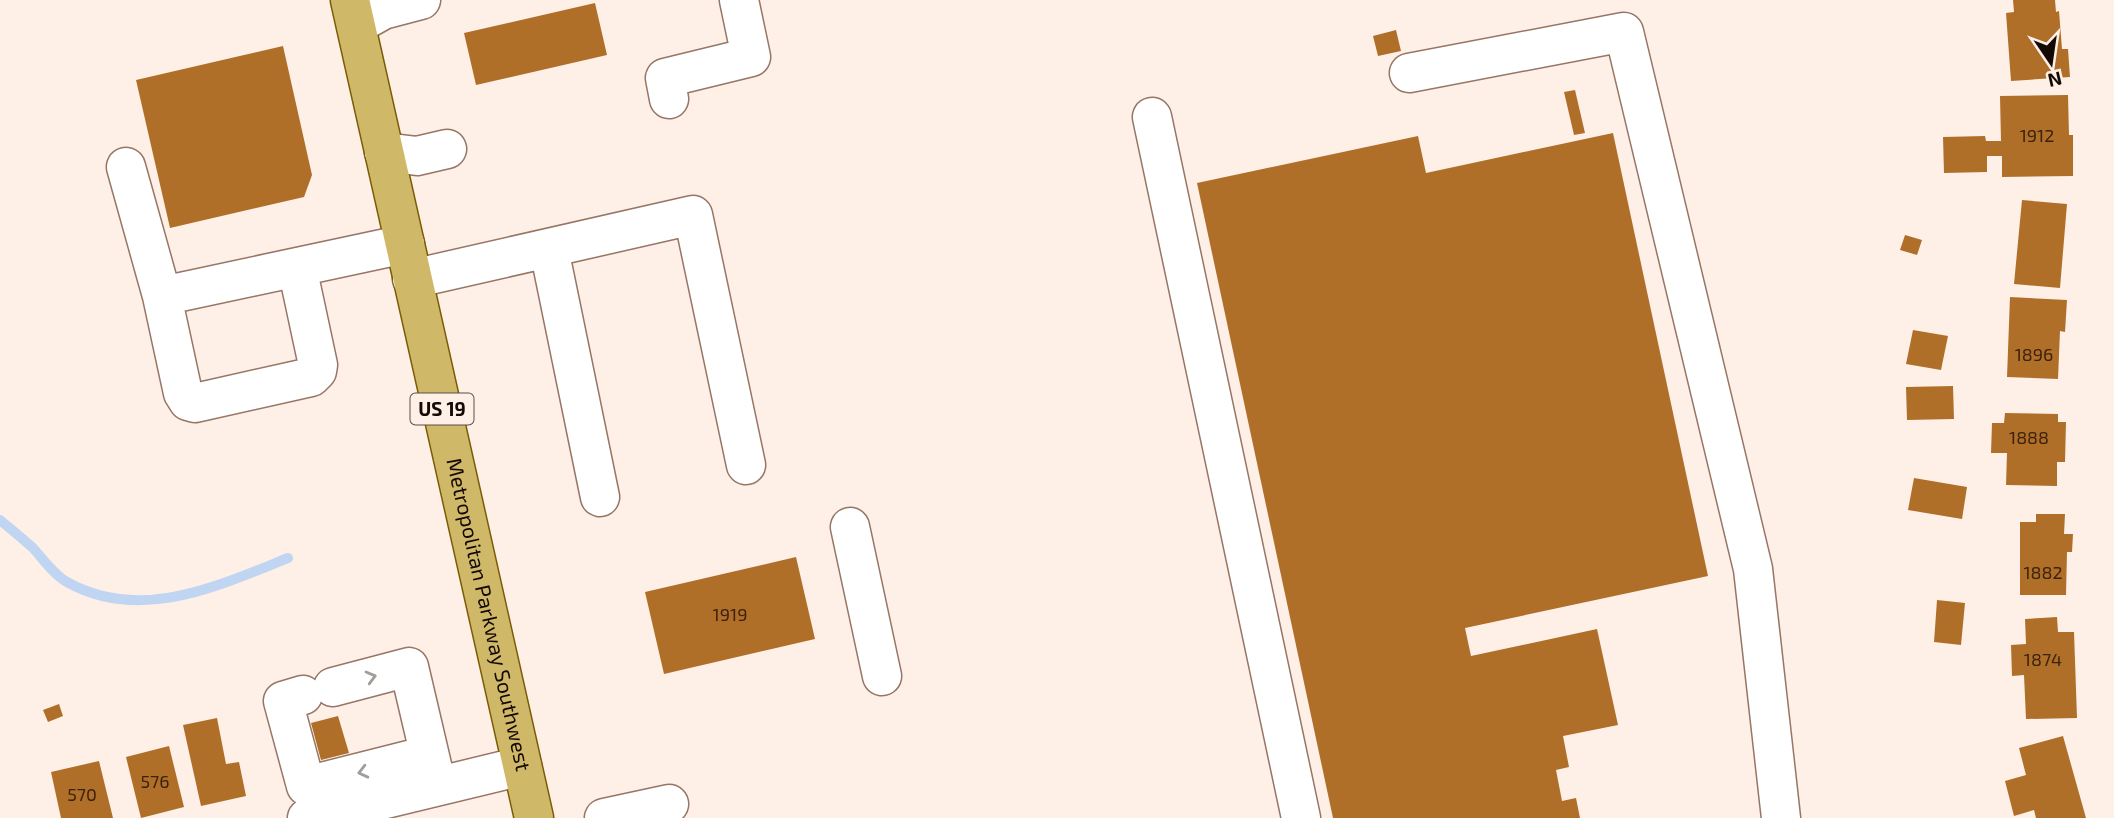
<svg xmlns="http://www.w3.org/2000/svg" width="2114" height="818" font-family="'Exo 2',sans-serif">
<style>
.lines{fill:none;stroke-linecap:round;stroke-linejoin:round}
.stream{stroke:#bfd5f2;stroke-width:10}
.building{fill:#b06f29}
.minor-casing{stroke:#967665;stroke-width:41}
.major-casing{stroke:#7a5c05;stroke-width:41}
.minor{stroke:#fff;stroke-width:38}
.major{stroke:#d0b869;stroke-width:38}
.oneway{stroke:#a19d9b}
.labels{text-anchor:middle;stroke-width:6;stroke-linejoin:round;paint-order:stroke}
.number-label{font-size:18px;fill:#3b220d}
.shield{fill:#feefe7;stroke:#5a4e48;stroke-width:2}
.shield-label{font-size:19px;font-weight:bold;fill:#140904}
.street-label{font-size:21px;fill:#140904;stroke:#feefe7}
</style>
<rect width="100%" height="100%" fill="#feefe7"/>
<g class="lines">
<path class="stream" d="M0 520C11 529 22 538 33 548 43 559 54 575 67 582 140 623 218 586 288 558"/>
</g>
<path class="building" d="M2013 0H2055L2056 12 2059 11 2062 49H2068L2070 77 2011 81 2006 13 2014 12Z
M595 3 607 55 476 85 464 33Z
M1396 30 1401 51 1378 56 1373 36Z
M283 46 312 175 304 197 170 228 136 80Z
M1575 90 1585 133 1574 135 1564 92Z
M2068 95 2069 135H2073V176L2002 177V156H1987V172L1944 173 1943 137 1985 136 1986 141H2001L2000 96Z
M1613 133 1708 576 1465 628 1471 656 1597 629 1618 725 1563 736 1569 767 1556 770 1562 801 1576 798 1580 818H1333L1197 183 1418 136 1426 173Z
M2022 200 2067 204 2060 288 2014 284Z
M1905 235 1922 240 1917 255 1900 250Z
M2010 297 2067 300 2065 332 2060 331 2058 379 2007 377Z
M1913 330 1948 336 1941 370 1906 364Z
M1953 386 1954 419 1907 420 1906 387Z
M2005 413 2058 414V422H2066L2065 462H2057V486L2006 485 2007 453H1991L1992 423H2004Z
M1914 478 1967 487 1962 519 1908 510Z
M2036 514H2065L2064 534H2073L2072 552H2067L2066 595H2020V522H2036Z
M796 557 815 639 664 674 645 592Z
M1937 600 1965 603 1961 645 1934 642Z
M2057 617 2058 632H2074L2077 718 2026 719 2024 675 2012 676 2011 645 2026 644 2025 619Z
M59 704 63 716 48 722 43 710Z
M338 716 349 753 321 760 311 723Z
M217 718 226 764 239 762 246 796 201 806 183 725Z
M2063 736 2086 818H2036L2034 810 2014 816 2005 781 2026 775 2019 748Z
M169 746 184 807 141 818 126 757Z
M99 761 113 818H61L51 772Z"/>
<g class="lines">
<defs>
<path id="minor" d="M356 25 383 10 421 0
M1409 73 1624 32 1753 569 1781 818
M669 99 665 78 751 57 739 0
M1152 117 1301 818
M384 152 417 156 447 149
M126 167 162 296 405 244
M549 249 600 497
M412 279 693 215 746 465
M162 296 183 393 188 401 195 403 311 377 317 371 318 365 297 267
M850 527 882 676
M333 687 409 667 435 778
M303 695 283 701 306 786 429 755
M307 818 522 766
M604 818 669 804"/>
<g id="major">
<path id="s1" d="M350 0 534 818"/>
</g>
</defs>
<use href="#minor" class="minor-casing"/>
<use href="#major" class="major-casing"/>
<use href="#minor" class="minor"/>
<use href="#major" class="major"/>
</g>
<defs><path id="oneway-chevron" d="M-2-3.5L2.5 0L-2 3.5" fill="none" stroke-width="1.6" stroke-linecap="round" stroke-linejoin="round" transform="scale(1.75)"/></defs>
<g class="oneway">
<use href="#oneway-chevron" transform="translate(371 677) rotate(-15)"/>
<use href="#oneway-chevron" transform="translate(363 772) rotate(166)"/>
</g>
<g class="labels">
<g class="number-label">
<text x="2037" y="142">1912</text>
<text x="2034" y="361">1896</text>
<text x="2029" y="444">1888</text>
<text x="2043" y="579">1882</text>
<text x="730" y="621">1919</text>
<text x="2043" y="666">1874</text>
<text x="155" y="788">576</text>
<text x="82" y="801">570</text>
</g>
<rect class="shield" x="410.5" y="393.5" width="63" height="31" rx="5"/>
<g class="shield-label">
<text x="442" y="416">US 19</text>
</g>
<g class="street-label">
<text dy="7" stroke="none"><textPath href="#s1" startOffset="630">Metropolitan Parkway Southwest</textPath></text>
</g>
</g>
<g transform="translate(2051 63) rotate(167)" stroke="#feefe7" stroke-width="5" paint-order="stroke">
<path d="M0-5L12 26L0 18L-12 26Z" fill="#140904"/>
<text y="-10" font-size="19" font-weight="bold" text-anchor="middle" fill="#140904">N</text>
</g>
</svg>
